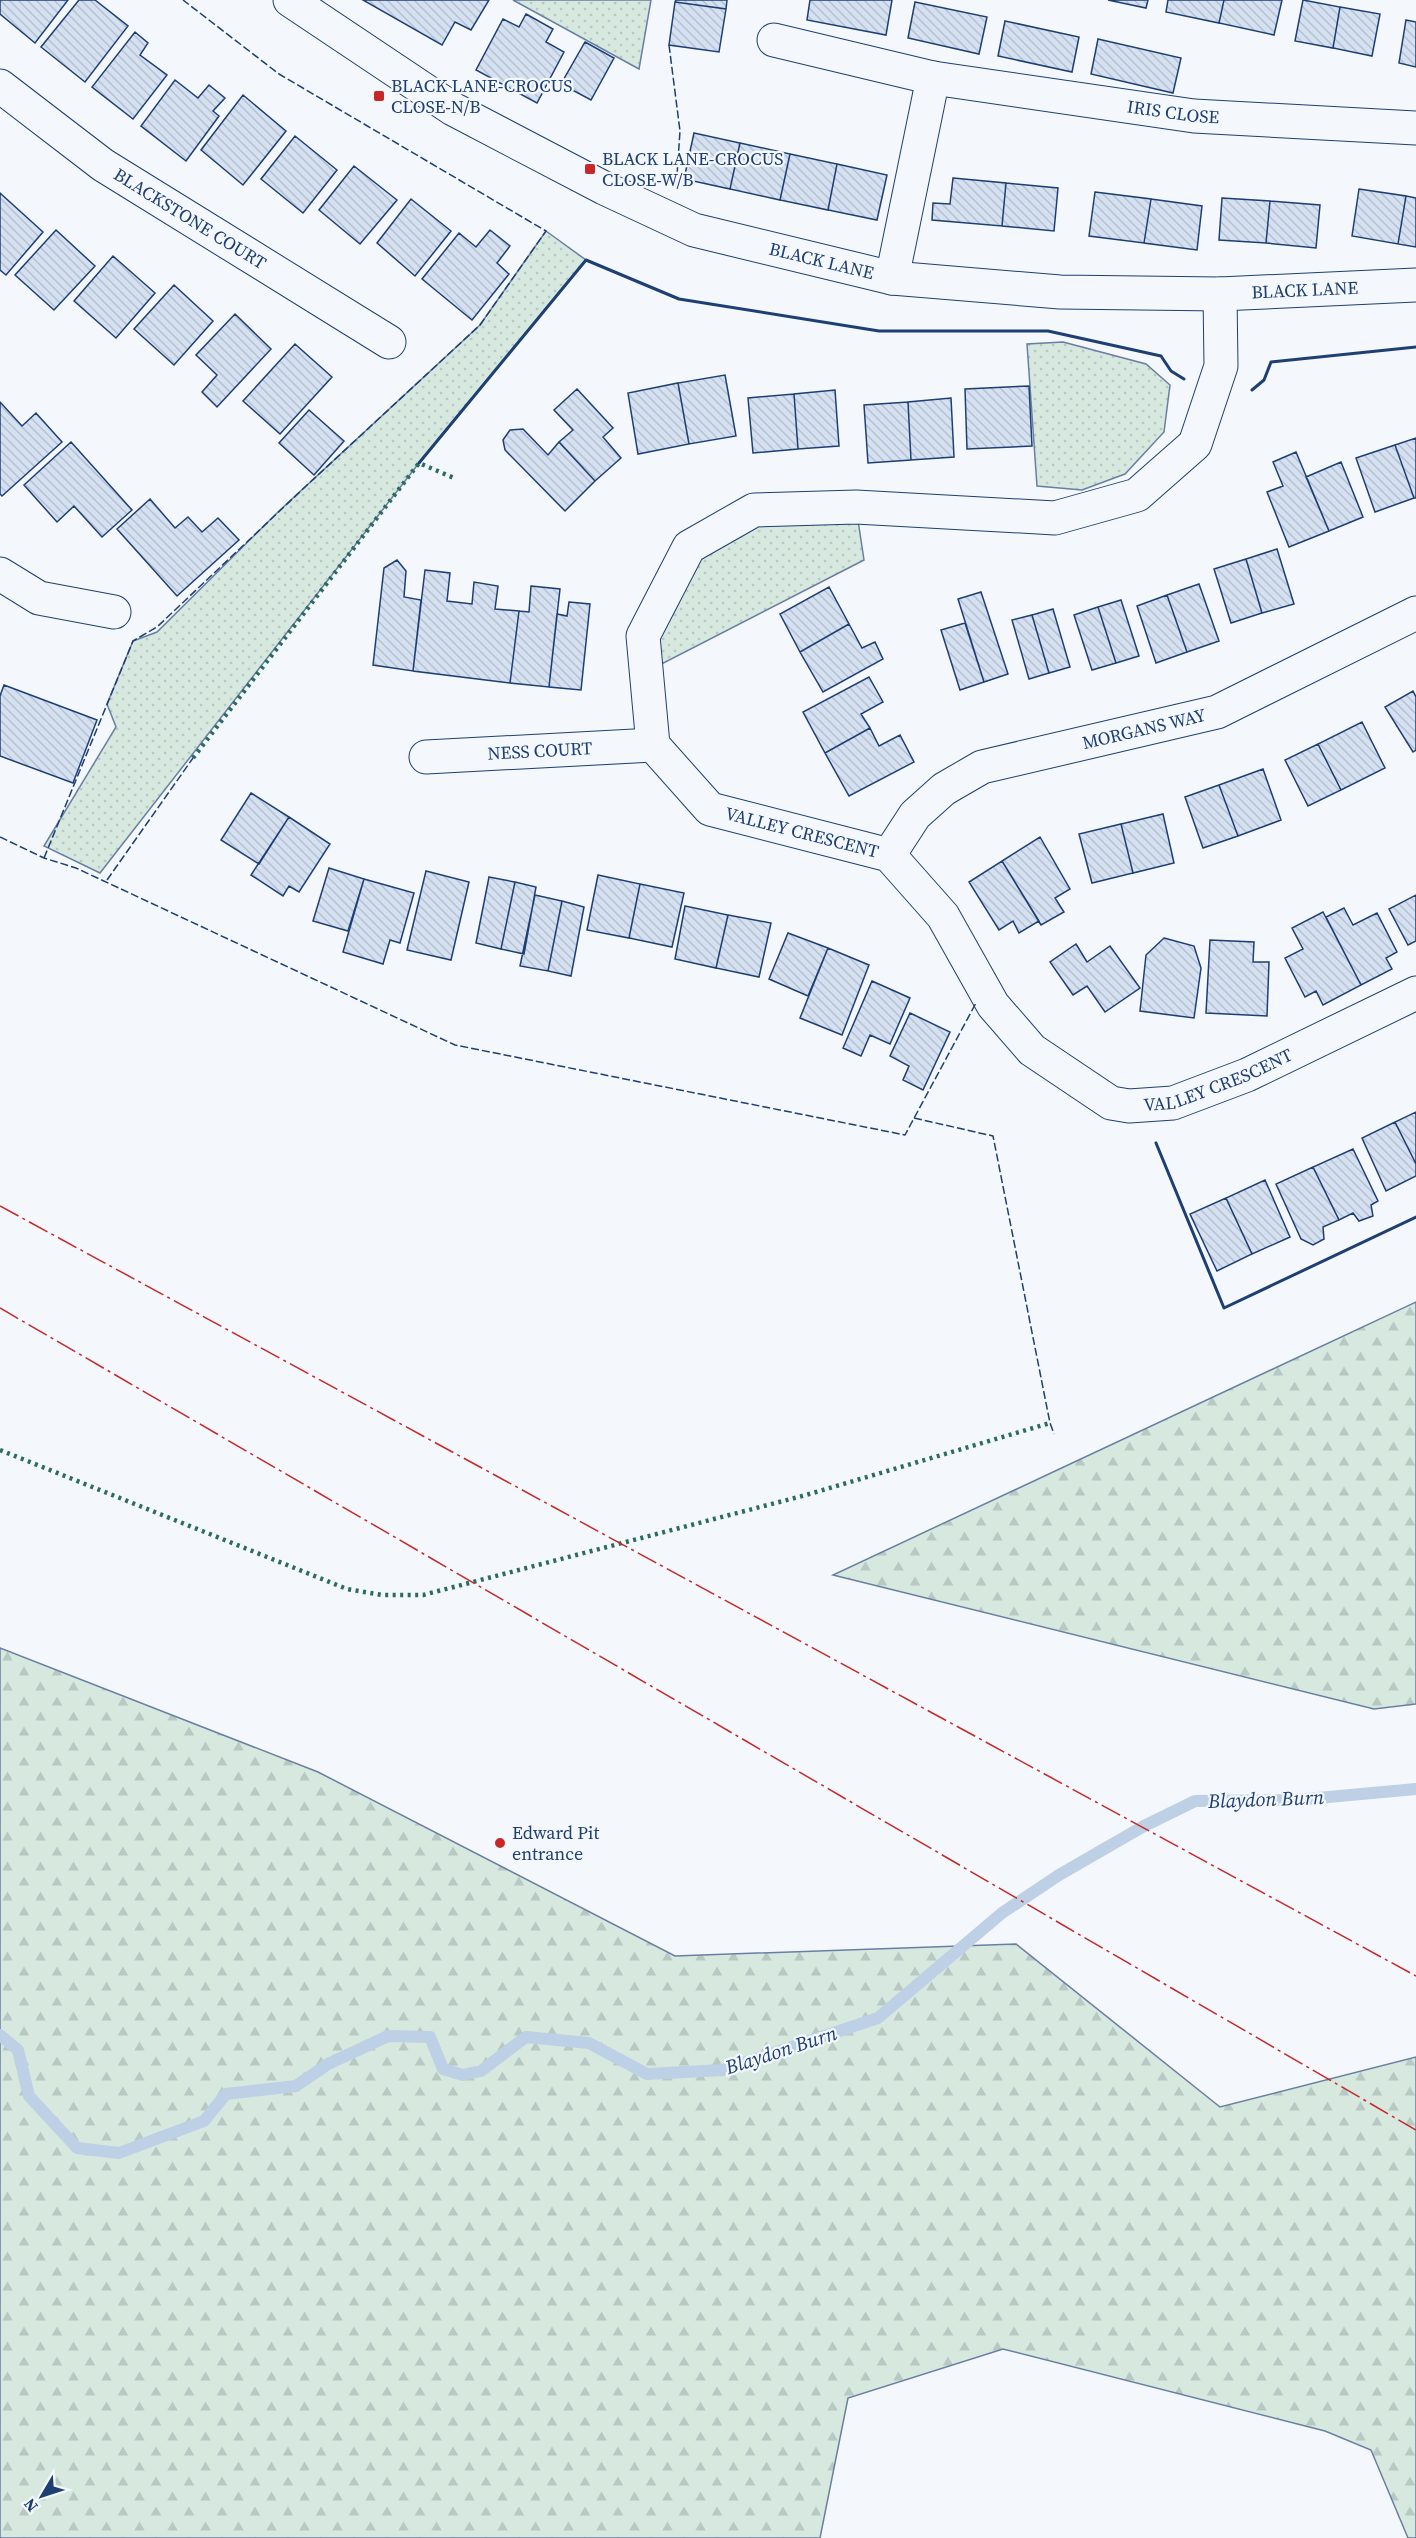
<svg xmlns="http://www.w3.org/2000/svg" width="1416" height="2538" font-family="'Source Serif 4',serif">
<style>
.grass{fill:url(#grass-dots);stroke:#687fa3;stroke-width:1.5}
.forest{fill:url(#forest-firs);stroke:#687fa3;stroke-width:1.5}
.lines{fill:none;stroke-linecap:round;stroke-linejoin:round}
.stream{stroke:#bed0e5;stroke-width:12}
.building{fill:url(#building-back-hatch);stroke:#1d3f73;stroke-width:1.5}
.street-casing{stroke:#1d3f73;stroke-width:35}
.street{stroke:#f4f7fb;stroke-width:33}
.hedge{stroke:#2c6c60;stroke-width:4.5;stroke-dasharray:3 4.5;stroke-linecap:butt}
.fence{stroke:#1d3f73;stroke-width:1.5;stroke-dasharray:8 3;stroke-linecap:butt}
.wall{stroke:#1d3f73;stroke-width:3}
.power{stroke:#c62828;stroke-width:1.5;stroke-dasharray:21 4.5 3 4.5;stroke-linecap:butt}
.poi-dot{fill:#c62828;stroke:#f4f7fb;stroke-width:2}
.labels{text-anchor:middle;stroke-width:4.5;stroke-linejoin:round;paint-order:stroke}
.poi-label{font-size:18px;fill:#1d3f73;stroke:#f4f7fb;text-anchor:start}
.street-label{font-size:18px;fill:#1d3f73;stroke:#f4f7fb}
.water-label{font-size:20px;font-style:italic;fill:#1d3f73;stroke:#f4f7fb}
</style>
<defs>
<pattern id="grass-dots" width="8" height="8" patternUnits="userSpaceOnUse" patternTransform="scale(1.5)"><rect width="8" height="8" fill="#d7e8df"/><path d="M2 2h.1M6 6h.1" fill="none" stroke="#b8c8c3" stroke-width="1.8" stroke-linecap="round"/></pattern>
<pattern id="forest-firs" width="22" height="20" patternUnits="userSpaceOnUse" patternTransform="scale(1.5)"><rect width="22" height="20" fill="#d7e8df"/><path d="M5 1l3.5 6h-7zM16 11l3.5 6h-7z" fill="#b8c8c3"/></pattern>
<pattern id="building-back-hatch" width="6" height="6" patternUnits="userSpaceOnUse" patternTransform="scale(1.5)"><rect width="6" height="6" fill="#d5e0f0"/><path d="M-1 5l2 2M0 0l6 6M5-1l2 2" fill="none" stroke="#b6c1d1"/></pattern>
</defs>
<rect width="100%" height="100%" fill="#f4f7fb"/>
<path class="grass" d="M513 0H651L639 69Z
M546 231 586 260 419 463 100 873 44 846 116 727 107 704 133 641 157 632 279 511 480 325Z
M1063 342 1146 364 1170 385 1164 432 1125 474 1082 490 1037 486 1027 344Z
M856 507 864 560 646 672 689 547 754 510Z"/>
<path class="forest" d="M1416 1302V1704L1374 1709 833 1575Z
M0 1648 318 1772 675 1956 1016 1944 1220 2107 1416 2057V2538H1408L1371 2450 1325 2431 1003 2349 848 2398 820 2538H0Z"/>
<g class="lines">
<path class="stream" d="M0 2035 18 2050 29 2096 77 2148 119 2153 204 2121 226 2094 296 2086 328 2064 388 2036 430 2037 443 2069 463 2075 481 2071 526 2037 589 2043 647 2074 723 2070 878 2018 1002 1913 1059 1875 1144 1826 1195 1801 1296 1800 1416 1789"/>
</g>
<path class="building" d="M0 0H68L35 43 0 14Z
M79 0H95L128 26 85 82 41 47Z
M363 0H489L471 30 455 22 442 45Z
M676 0H727L726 9 675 2Z
M810 0H892L886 35 807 20Z
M1108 0H1148L1146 8Z
M1168 0H1224L1219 23 1166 12Z
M1224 0H1282L1274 35 1219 23Z
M1303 0 1340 7 1333 48 1295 41Z
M675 2 726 9 719 52 669 45Z
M915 2 987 17 979 54 908 38Z
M1340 7 1380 14 1372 56 1333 48Z
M526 14 553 29 546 42 564 52 537 103 476 70 503 19 519 27Z
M1406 20 1416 22V67L1399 63Z
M1005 21 1079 37 1072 72 998 56Z
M135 32 148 43 140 55 167 75 133 119 92 87Z
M1098 39 1181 58 1173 93 1091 74Z
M585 42 614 58 591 100 561 84Z
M175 80 198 98 209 85 225 98 213 111 219 116 186 161 141 126Z
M243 95 286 131 243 185 201 150Z
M694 133 740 143 730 189 684 179Z
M295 136 337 170 303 213 261 179Z
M740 143 790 154 780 200 730 189Z
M790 154 837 164 828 210 780 200Z
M837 164 887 175 877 220 828 210Z
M354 166 397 200 360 244 319 210Z
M953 178 1006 183 1002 226 932 220 933 203 950 204Z
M1006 183 1058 188 1054 231 1002 226Z
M1359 189 1406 196 1398 244 1352 236Z
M1095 192 1151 199 1144 243 1089 236Z
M0 193 43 232 6 275 0 270Z
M1406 196 1416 198V247L1398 244Z
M1222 198 1270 201 1266 243 1219 240Z
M411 199 451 231 415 276 377 243Z
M1151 199 1202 206 1197 250 1144 243Z
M1270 201 1320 205 1316 248 1266 243Z
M56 230 95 266 54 310 15 275Z
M490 230 510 246 497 263 509 274 472 320 422 279 459 233 476 247Z
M113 256 155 293 116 338 74 301Z
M174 285 213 321 174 365 134 329Z
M235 314 271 349 217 407 202 392 217 375 196 355Z
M295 344 332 377 280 434 243 401Z
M725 375 736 436 689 444 678 383Z
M678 383 689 444 638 454 628 393Z
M1029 386 1032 446 967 449 965 389Z
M577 389 613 428 603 437 621 458 595 481 559 442 573 430 554 410Z
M835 390 839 446 798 449 794 394Z
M794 394 798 449 753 453 748 398Z
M951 398 954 457 911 460 908 402Z
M0 402 22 426 36 413 62 442 2 496 0 494Z
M908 402 911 460 868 463 864 405Z
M309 410 344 441 314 475 279 443Z
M523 429 548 455 559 442 595 481 565 511 505 450 503 440 510 430Z
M1416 438V498H1414L1395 445Z
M71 442 132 510 102 537 74 506 57 522 24 485Z
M1395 445 1414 498 1375 512 1356 458Z
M1296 452 1329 531 1289 547 1267 492 1283 486 1273 462Z
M1341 462 1363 517 1329 531 1306 477Z
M150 499 175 528 188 517 202 532 218 518 239 540 177 596 117 529Z
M1277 549 1294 604 1262 613 1246 559Z
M1246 559 1262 613 1231 623 1214 569Z
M397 560 406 571 404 597 421 600 413 671 373 665 384 568Z
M425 570 450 573 447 601 472 604 474 582 498 586 495 609 519 611 510 683 413 671Z
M1199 584 1219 641 1187 652 1167 595Z
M531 586 560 589 549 687 510 683 519 611 529 612Z
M829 587 849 624 800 652 780 614Z
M981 592 1008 674 984 682 958 599Z
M1167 595 1187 652 1156 663 1137 606Z
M1121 600 1139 656 1116 663 1098 607Z
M569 602 590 604 581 690 549 687 557 614 567 616Z
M1098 607 1116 663 1092 670 1074 615Z
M1053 609 1070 667 1049 673 1032 615Z
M1032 615 1049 673 1029 679 1012 620Z
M965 623 984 682 960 690 941 630Z
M849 624 862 648 875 642 883 659 823 692 800 652Z
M869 677 883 702 861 714 870 728 825 753 803 712Z
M4 685 97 720 73 783 0 756V696Z
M1413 691 1416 697V750L1413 752 1385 707Z
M1362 722 1385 768 1341 790 1318 744Z
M870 728 879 746 900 735 914 762 849 796 825 753Z
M1318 744 1341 790 1308 806 1285 760Z
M1263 769 1281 820 1238 836 1219 785Z
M1219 785 1238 836 1203 848 1185 797Z
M251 793 289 817 259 864 221 840Z
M1163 814 1174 863 1133 873 1121 824Z
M289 817 330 844 299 892 289 886 283 896 251 875Z
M1121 824 1133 873 1092 883 1079 834Z
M1040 837 1070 889 1055 898 1064 912 1041 925 1002 861Z
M1002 861 1039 921 1019 933 1013 921 999 930 969 882Z
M329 868 364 879 348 931 313 921Z
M426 871 469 882 451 960 407 950Z
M598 875 640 884 629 938 587 930Z
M489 877 515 882 501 949 476 943Z
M364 879 414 893 400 943 390 940 383 964 343 952Z
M515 882 536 887 524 954 501 949Z
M640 884 684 893 672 947 629 938Z
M535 895 562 901 548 971 520 966Z
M1416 895V941L1408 945 1389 909Z
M562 901 584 907 571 976 548 971Z
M685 906 728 915 716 968 675 959Z
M1344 908 1353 925 1377 913 1397 952 1386 958 1392 969 1361 985 1326 917Z
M1323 912 1361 985 1323 1005 1316 991 1305 997 1285 958 1303 949 1292 928Z
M728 915 771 923 759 977 716 968Z
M788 933 828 948 808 996 769 979Z
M1164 938 1194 946 1201 968 1194 1018 1140 1011 1146 955Z
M1210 940 1254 942 1253 962H1269L1267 1016 1206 1013Z
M1076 944 1087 962 1110 946 1140 988 1105 1012 1087 986 1073 995 1050 962Z
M828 948 869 965 842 1035 800 1018Z
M872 981 910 998 890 1044 870 1035 861 1056 843 1048Z
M910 1013 950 1032 923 1090 903 1080 909 1066 890 1056Z
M1416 1112V1164L1395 1122Z
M1395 1122 1416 1164V1176L1386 1191 1362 1138Z
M1353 1149 1378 1201 1371 1205 1373 1216 1359 1221 1353 1213 1339 1220 1313 1167Z
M1313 1167 1339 1220 1323 1227 1324 1239 1313 1245 1301 1239 1276 1184Z
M1265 1180 1290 1237 1252 1254 1226 1198Z
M1226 1198 1252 1254 1217 1271 1190 1214Z"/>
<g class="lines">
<defs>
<g id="street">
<path id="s1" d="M290 0 453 109 604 188 694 230 892 278 1060 292 1220 294 1416 285"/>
<path id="s2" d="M774 40 933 78 1194 116 1416 128"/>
<path id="s3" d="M0 86 103 165 389 342"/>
<path d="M892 278 933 78"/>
<path id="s4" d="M1220 294 1221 366 1195 444 1137 495 1055 518 856 507 754 510 689 547 643 636 653 745 710 809 889 855 943 916 993 1005 1032 1050 1111 1103 1129 1106 1173 1103 1247 1075 1416 993"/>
<path d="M0 574 39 598 114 612"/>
<path id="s5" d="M426 757 653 745"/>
<path id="s6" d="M889 855 915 815 944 789 982 767 1217 712 1416 613"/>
</g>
</defs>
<use href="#street" class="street-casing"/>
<use href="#street" class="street"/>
<path class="hedge" d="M193 758 419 463 454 478
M0 1450 347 1589 382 1595H423L806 1495 1050 1423"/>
<path class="fence" d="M669 45 680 131 677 175
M0 837 44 858 76 868 455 1045 905 1135 976 1003
M44 858 133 641 157 627 305 487 480 325 546 231 279 74 183 0
M107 880 193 758
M914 1118 993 1136 1050 1423 1054 1434"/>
<path class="wall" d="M1252 390 1264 380 1271 362 1416 347
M419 463 586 260 679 299 879 331H1048L1161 356 1171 371 1184 379
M1156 1143 1224 1308 1416 1217"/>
<path class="power" d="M0 1206 1416 1976
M0 1308 1416 2130"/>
</g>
<g class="poi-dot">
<rect x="373" y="90" width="12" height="12" rx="3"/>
<rect x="584" y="163" width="12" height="12" rx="3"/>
<circle cx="500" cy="1843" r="6"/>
</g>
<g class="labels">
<g class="poi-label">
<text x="391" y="92">BLACK LANE-CROCUS<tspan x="391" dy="21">CLOSE-N/B</tspan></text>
<text x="602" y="165">BLACK LANE-CROCUS<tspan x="602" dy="21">CLOSE-W/B</tspan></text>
<text x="512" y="1839">Edward Pit<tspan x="512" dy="21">entrance</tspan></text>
</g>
<g class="street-label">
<text dy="6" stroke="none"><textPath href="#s2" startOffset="406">IRIS CLOSE</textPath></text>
<text dy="6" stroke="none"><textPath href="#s3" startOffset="232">BLACKSTONE COURT</textPath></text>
<text dy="6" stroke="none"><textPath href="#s1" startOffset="597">BLACK LANE</textPath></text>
<text dy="6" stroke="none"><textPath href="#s1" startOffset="1083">BLACK LANE</textPath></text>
<text dy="6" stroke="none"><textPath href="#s6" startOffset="297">MORGANS WAY</textPath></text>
<text dy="6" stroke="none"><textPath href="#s5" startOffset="114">NESS COURT</textPath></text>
<text dy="6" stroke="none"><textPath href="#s4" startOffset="1083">VALLEY CRESCENT</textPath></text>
<text dy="6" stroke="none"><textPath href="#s4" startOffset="1623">VALLEY CRESCENT</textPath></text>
</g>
<g class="water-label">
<text transform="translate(1266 1799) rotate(-2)" y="7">Blaydon Burn</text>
<text transform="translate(781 2050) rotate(-18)" y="7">Blaydon Burn</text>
</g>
</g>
<g transform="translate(42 2496) rotate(231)" stroke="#f4f7fb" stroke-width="4.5" paint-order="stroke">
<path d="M0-4.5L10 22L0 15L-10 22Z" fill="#1d3f73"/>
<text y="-9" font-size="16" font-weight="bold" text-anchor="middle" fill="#1d3f73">N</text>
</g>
</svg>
